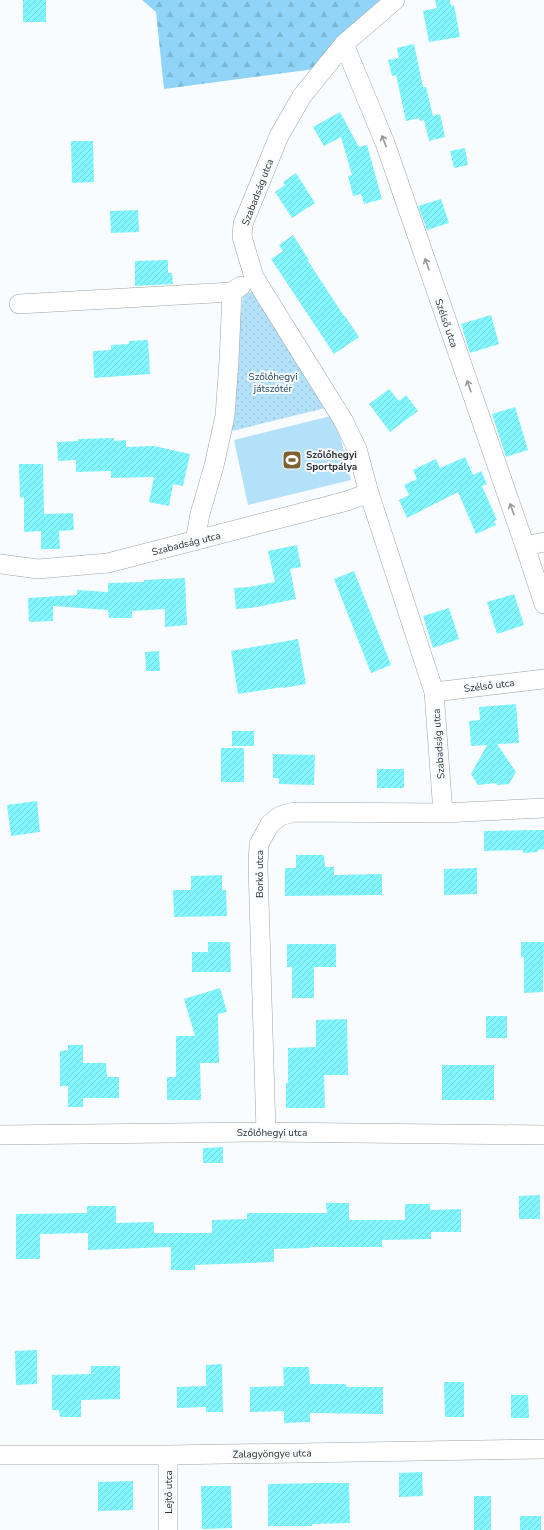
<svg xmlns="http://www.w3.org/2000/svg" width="544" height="1530" font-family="'Nunito Sans',sans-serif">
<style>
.grass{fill:url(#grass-dots)}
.forest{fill:url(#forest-firs)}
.pitch{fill:#b4e1fa}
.building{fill:url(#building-hatch)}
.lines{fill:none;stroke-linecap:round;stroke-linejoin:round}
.minor-casing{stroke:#9ea3a5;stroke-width:20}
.minor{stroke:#fff;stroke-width:19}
.oneway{stroke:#969898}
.labels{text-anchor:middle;stroke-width:4;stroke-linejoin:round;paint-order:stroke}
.street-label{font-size:10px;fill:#2e3031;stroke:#f8fcff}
.park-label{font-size:10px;fill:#1e4557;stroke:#f8fcff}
.poi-label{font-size:10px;font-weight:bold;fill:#2e3031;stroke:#f8fcff;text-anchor:start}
</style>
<defs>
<pattern id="grass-dots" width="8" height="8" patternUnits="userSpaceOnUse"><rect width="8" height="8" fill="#b4e1fa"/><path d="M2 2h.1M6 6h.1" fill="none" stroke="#9bc1d7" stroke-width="1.8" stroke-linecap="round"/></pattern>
<pattern id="forest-firs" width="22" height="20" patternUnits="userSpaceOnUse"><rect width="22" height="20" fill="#90d5f9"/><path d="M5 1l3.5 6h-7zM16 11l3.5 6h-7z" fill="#7cb7d6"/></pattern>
<pattern id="building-hatch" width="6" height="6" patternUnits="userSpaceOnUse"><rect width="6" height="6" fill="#82f7ff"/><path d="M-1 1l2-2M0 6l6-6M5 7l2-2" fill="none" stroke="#71d4db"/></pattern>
</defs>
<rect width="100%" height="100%" fill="#f8fcff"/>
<path class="grass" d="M258 289 334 406 228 432 243 295Z"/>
<path class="forest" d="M142 0H381L330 67 164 89 156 12Z"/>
<path class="pitch" d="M335 415 351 480 248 505 234 440Z"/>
<path class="building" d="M23 0H46V22H23Z
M435 0H450L451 6 454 5 460 37 429 42 423 11 437 8Z
M414 44 423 87H426L433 116 440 114 445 137 429 141 424 120 420 121 419 118 406 121 396 75 392 76 388 60 399 58 397 48Z
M340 112 359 147 367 145 382 199 364 204 361 194 353 196 348 176 352 175 341 137 324 146 313 127Z
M71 141H93L94 182 72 183Z
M465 148 468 165 454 168 450 151Z
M296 173 315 203 292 218 275 192 285 185 283 182Z
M441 199 449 223 427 230 418 206Z
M138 210 139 232 111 233 110 211Z
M293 235 309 260 308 261 344 316H345L359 337 334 354 271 259 283 251 279 245Z
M168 260V273H172L173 284 135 286V261Z
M491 315 499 344 470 353 461 324Z
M148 340 150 374 94 378 93 351 111 350V345L129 344V341Z
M389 389 399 401 406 395 418 411 390 432 369 404Z
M515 407 528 450 506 457 492 414Z
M114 438V441L126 440V447L154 446 190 454 183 486 173 484 169 506 149 502 154 477 111 478V471L76 472V460L58 461 57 442 78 441V439Z
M465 457 473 475 481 471 487 484 482 486 497 520 494 521 496 525 476 534 458 492 407 518 399 500 409 495 404 485 417 479 413 470 436 459 440 468Z
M19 464H43L44 514 73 513 74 530 59 531 60 549H41V531L24 532V497L20 498Z
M297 545 301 567 290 569 296 599 251 608 236 609 234 588 249 587 275 582 268 551Z
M354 571 391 665 371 673 334 579Z
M185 578 187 625 165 627V609L132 611V618H109L108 610 53 606V621L29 622 28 598 77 595V590L108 592V583L144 582V580Z
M514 594 524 625 497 634 487 602Z
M449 608 459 639 433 648 423 616Z
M298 639 306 684 283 688V687L238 694 231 651Z
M159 651 160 671H146L145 652Z
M516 704 519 743 497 744 516 772 509 784 497 785 496 783 478 785 471 774 487 745 471 746 469 721 480 720 479 707Z
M232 731H254V746H232Z
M221 748H244V782H221Z
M273 754 315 755 314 785 279 784V778H273Z
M377 769H404V788H377Z
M37 801 40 832 11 836 7 805Z
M544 830V849L538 850V852L523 853V850L484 851V831Z
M296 855H324L325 867H334V875L382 874V895L285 896V868H296Z
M477 868V894L444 895V869Z
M222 875V890H226L227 916 174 917 173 890H191V876Z
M208 942H230L231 972H192V952H208Z
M521 942H544L543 992 524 993V957H521Z
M287 944H336V967H314V998H292V967H287Z
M220 988 227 1012 218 1014 219 1063H200L201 1100H167V1077H176V1036H195L184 999Z
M486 1016H507V1038H486Z
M347 1019 348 1075H324L325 1108H286V1083H288V1048L316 1047V1020Z
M68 1045H83V1063H106L107 1077H119V1098H83V1107H68V1086H60V1051L68 1050Z
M442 1065H494V1100H442Z
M223 1147V1163H203V1148Z
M540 1195V1219H519V1196Z
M326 1203H349V1220H405V1204H430V1210L461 1209V1232H431V1239L382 1240V1247H310V1248L274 1249V1262L195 1265V1270H171V1247L88 1250V1233L40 1234V1259H16V1214L87 1213V1206H116V1223L154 1222V1233H212V1220L247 1219V1213H327Z
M37 1350V1384L16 1385 15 1351Z
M222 1364 223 1412H206V1407L177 1408V1387L206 1386V1365Z
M91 1366H120V1399L81 1400V1417H60L59 1410H52V1375L91 1374Z
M283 1367H309L310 1384H346V1387H383V1414L310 1413V1422L284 1423V1411L250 1412V1387L284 1386Z
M444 1382H464V1417H445Z
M511 1395H528L529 1418H511Z
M422 1472 423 1496 399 1497V1473Z
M133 1481V1510L98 1511V1482Z
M319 1483H349L350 1523 312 1524V1526H268V1484Z
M201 1486H231L232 1528 202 1529Z
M474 1496H491V1530H474Z
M520 1516H541V1530H520Z"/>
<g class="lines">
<defs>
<path id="minor" d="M395 0 344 44 302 96 279 136 243 224 242 237 254 277 343 420 357 449 369 493 434 692 443 813
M344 44 385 143 525 546 544 604
M19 304 232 292 241 286
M195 541 200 514 214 466 225 416 229 361 232 292
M525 546 544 542
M0 564 38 569 108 563 347 501 369 493
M434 692 544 679
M266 1132 258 866 259 844 270 824 280 816 294 812 443 813 544 808
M0 1135 266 1132 544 1135
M0 1455H168L544 1449
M168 1530V1455"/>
</defs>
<use href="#minor" class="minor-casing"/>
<use href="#minor" class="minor"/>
</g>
<defs><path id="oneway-shaft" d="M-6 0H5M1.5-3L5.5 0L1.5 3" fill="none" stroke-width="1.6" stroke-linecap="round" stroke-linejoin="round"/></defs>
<g class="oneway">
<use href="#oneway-shaft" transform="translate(384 141) rotate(-111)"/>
<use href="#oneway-shaft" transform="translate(427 264) rotate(-109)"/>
<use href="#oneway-shaft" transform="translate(469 386) rotate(-109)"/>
<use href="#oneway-shaft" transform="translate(512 509) rotate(-109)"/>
</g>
<defs>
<symbol id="stadium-square" viewBox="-11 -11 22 22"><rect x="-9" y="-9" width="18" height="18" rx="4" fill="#7d6234" stroke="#f8fcff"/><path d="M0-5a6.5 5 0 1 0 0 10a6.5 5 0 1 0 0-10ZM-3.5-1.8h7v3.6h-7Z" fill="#fff"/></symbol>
</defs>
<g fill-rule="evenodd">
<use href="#stadium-square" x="281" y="449" width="22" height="22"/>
</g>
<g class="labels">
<g class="street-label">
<text transform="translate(257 192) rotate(-69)" y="4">Szabadság utca</text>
<text transform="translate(447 323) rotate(71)" y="4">Szélső utca</text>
<text transform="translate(186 543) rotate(-14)" y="4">Szabadság utca</text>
<text transform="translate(489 685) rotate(-7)" y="4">Szélső utca</text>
<text transform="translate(438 744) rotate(-94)" y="4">Szabadság utca</text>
<text transform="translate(259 874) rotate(-90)" y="4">Borkő utca</text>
<text x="272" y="1136">Szőlőhegyi utca</text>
<text transform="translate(272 1453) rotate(-1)" y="4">Zalagyöngye utca</text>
<text transform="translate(168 1492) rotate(-90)" y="4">Lejtő utca</text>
</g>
<g class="park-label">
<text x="273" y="380">Szőlőhegyi<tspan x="273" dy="12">játszótér</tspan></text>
</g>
<g class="poi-label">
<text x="306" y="458">Szőlőhegyi<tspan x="306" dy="12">Sportpálya</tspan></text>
</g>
</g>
</svg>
